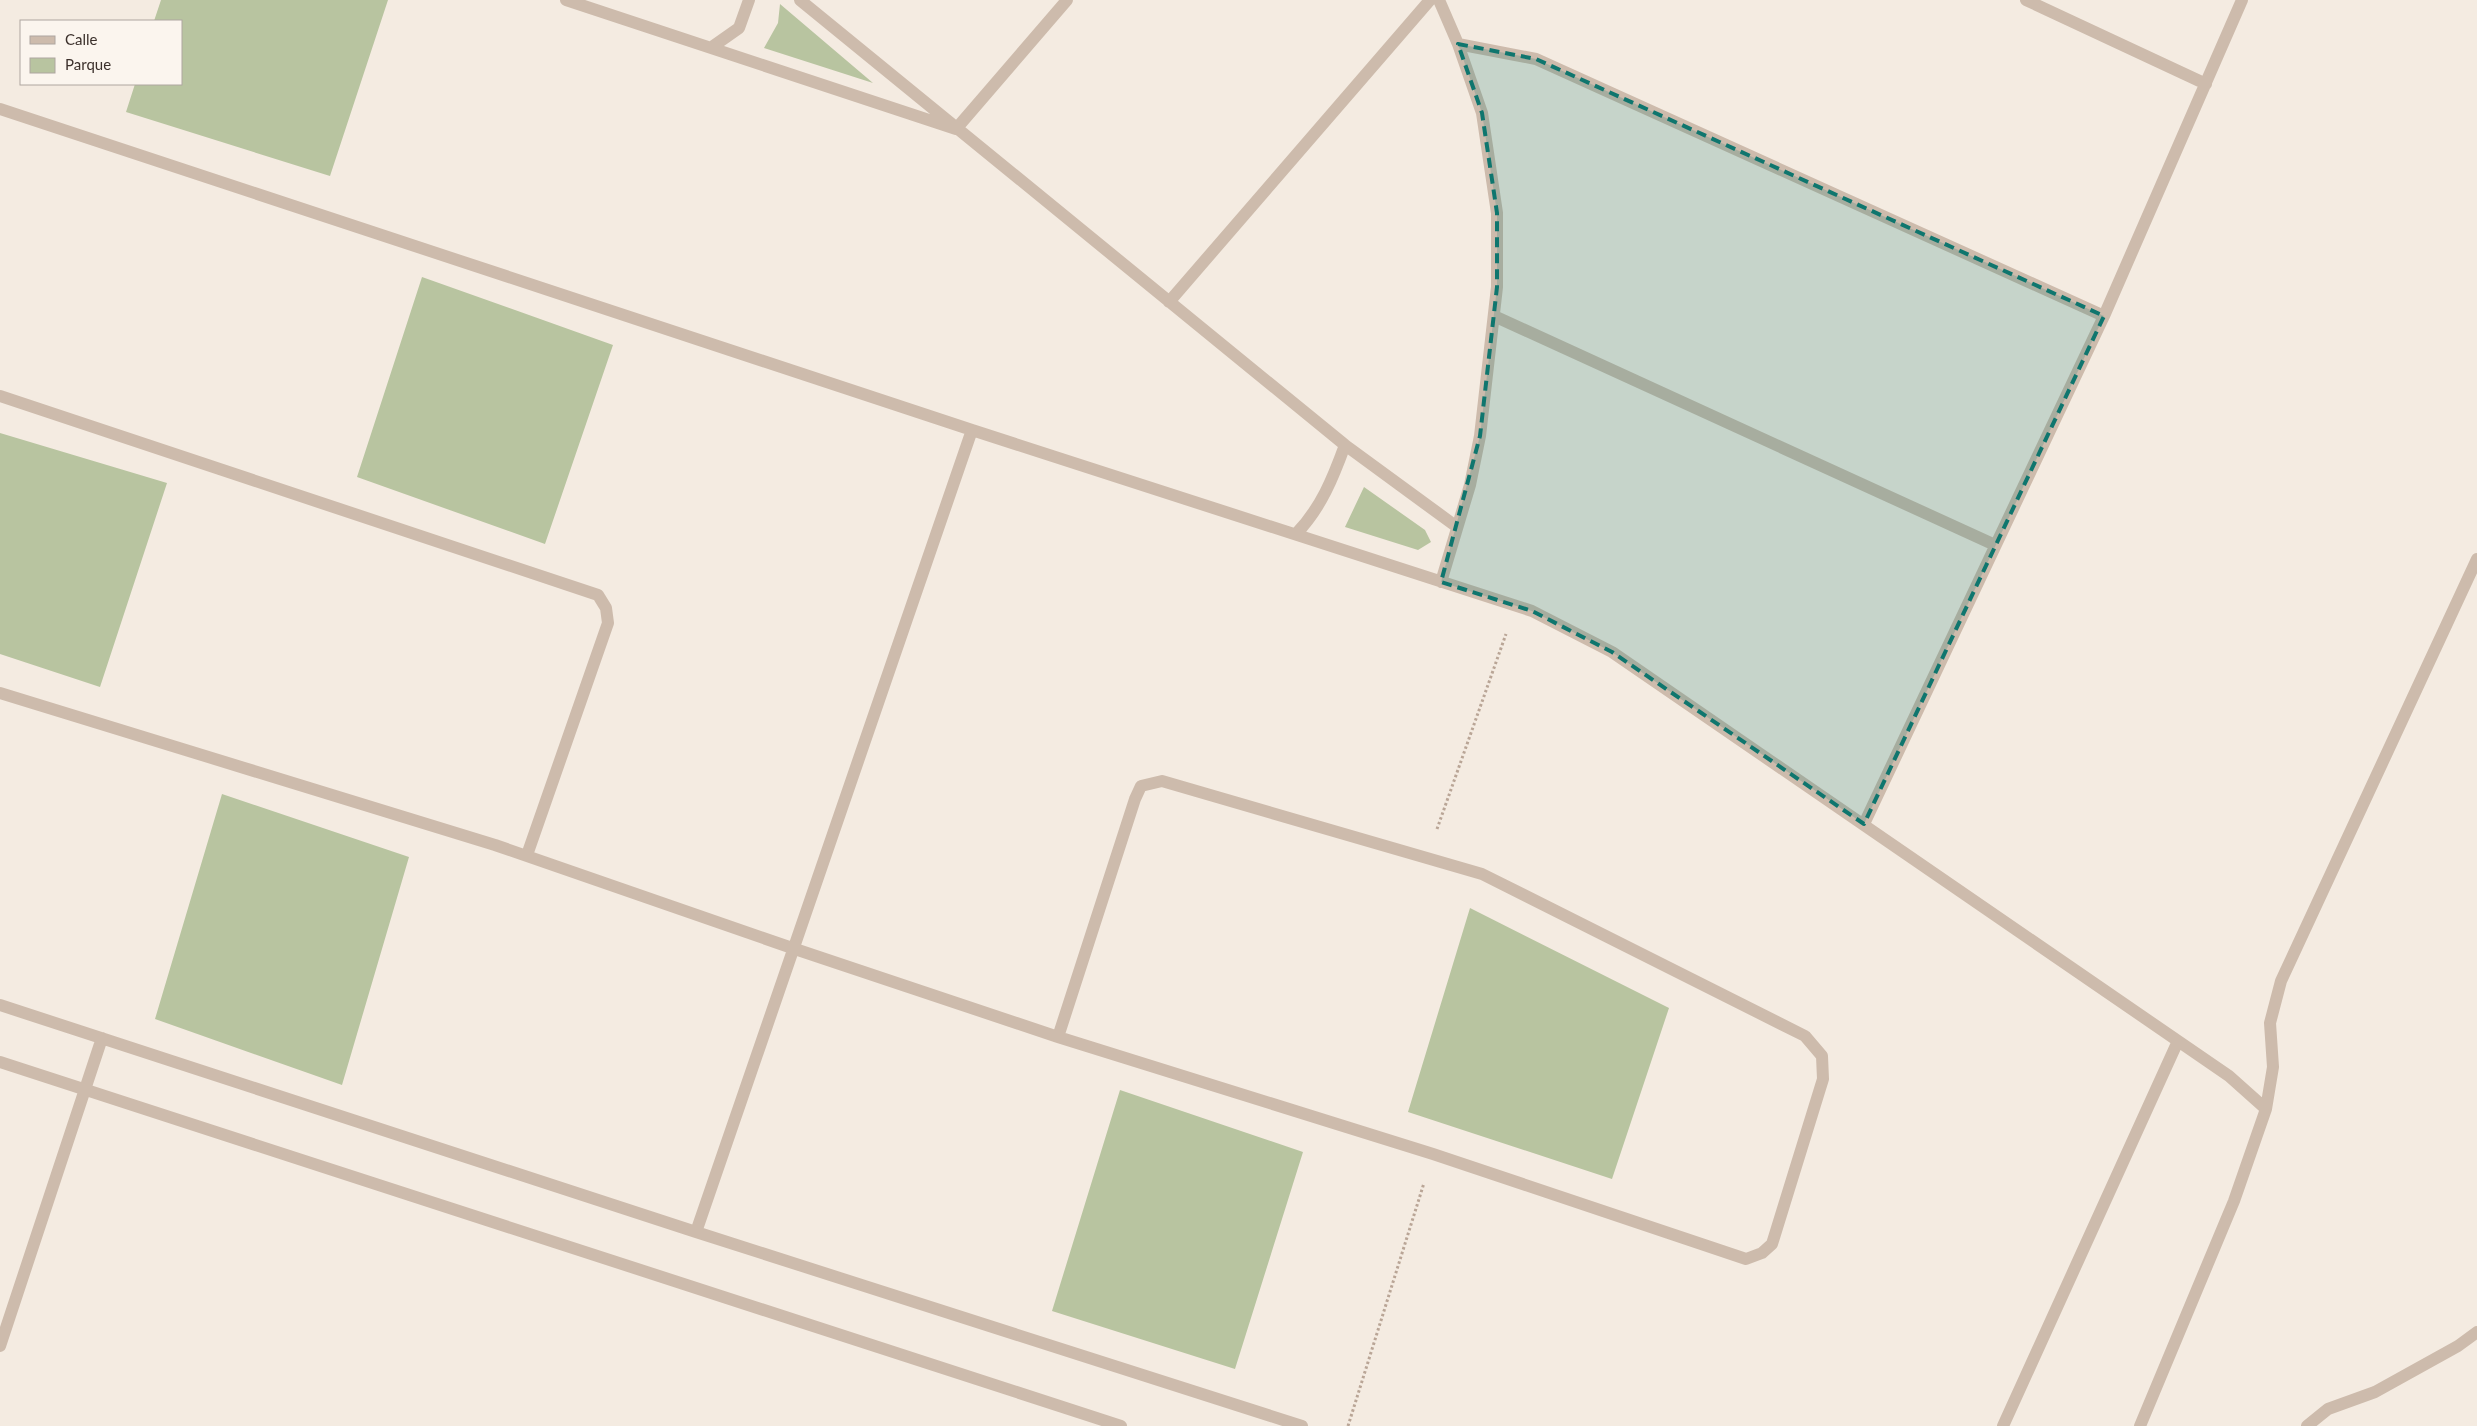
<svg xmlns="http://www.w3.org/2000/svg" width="2477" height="1426" font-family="Lato,sans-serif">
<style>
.green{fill:#b8c4a0}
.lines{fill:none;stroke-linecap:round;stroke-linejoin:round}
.path{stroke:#b9a596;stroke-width:3;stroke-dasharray:2.5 2.5;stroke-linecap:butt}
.lane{stroke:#cdbbac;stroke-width:12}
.street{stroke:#cdbbac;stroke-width:12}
.marked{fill:#0f766e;fill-opacity:0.2;stroke:#0f766e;stroke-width:4;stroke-dasharray:10 6;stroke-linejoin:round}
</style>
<rect width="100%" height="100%" fill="#f4ebe1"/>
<path class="green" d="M161 0H388L330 176 126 112 135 84H181V21H154Z
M780 4 873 83 764 48 778 23Z
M422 277 613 345 545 544 357 477Z
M0 433 167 483 100 687 0 654Z
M1364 487 1425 530 1431 542 1418 550 1345 527Z
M222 794 409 857 342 1085 155 1019Z
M1470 908 1669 1008 1612 1179 1408 1112Z
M1120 1090 1303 1152 1235 1369 1052 1311Z"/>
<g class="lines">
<path class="path" d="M1437 829 1506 634
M1348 1426 1424 1183"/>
<path class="lane" d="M2307 1426 2328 1409 2375 1392 2458 1346 2477 1332"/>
<path class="street" d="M566 0 956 129 1067 0
M800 0 1345 445 1457 527
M1439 0 1458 44 1482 113 1497 213V287L1480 436 1470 485 1441 582
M2026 0 2206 84
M1458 44 1536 59 2104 316
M712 47 739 28 749 0
M0 109 972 430 1532 611 1612 652 2229 1076 2266 1109
M1169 302 1430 0
M1494 316 1995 545
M0 396 598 595 606 608 608 623 527 855
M1296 534C1321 508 1333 478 1345 445
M0 693 495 845 795 949 1058 1037 1433 1154 1746 1259 1762 1253 1772 1244 1823 1079 1822 1056 1805 1036 1482 874 1162 781 1141 786 1135 799 1058 1037
M1864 824 2104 316 2242 0
M0 1005 696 1232 1302 1426
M0 1062 1121 1426
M696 1232 972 430
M0 1346 102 1038
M2003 1426 2178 1041
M2140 1426 2234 1201 2266 1109 2273 1067 2270 1023 2281 981 2477 559"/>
</g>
<path class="marked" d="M1458 44 1536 59 2104 316 1864 824 1612 652 1532 611 1441 582 1480 436 1497 287V213L1482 113Z"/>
<rect x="20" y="20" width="162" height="65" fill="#fbf5ee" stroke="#aea6a0"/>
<rect x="30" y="36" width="25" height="8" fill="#cdbbac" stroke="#aea6a0"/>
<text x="65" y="45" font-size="15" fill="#3b302b">Calle</text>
<rect x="30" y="58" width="25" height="15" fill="#b8c4a0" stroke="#aea6a0"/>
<text x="65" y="70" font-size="15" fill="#3b302b">Parque</text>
</svg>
